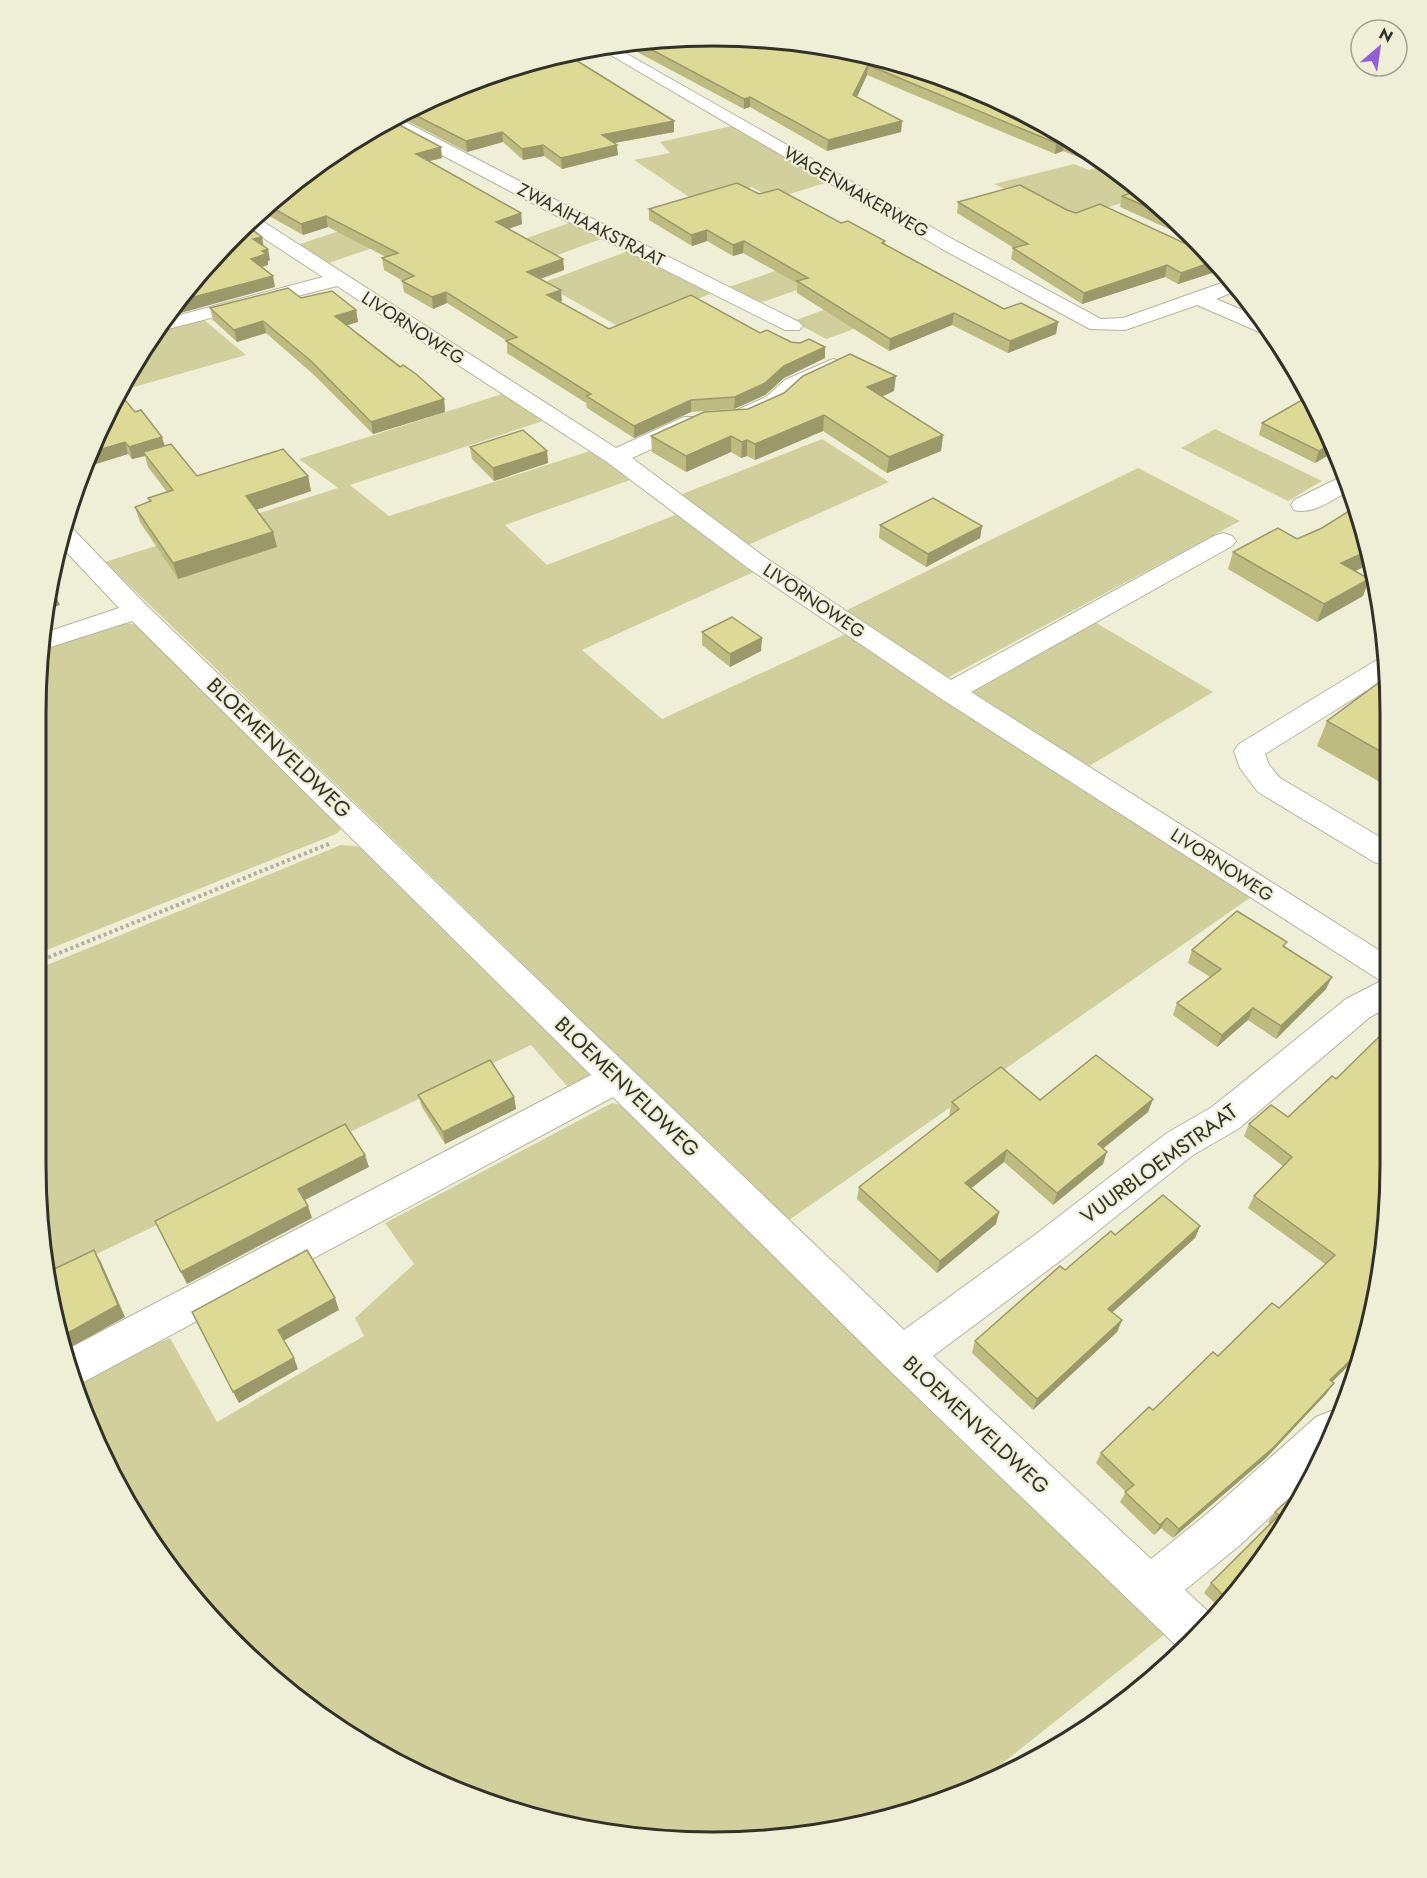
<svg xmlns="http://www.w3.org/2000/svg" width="1427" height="1878" viewBox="0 0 1427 1878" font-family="Jost,sans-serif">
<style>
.green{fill:#d1d09d}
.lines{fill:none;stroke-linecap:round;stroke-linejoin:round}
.minor-casing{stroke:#b5b59e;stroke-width:2}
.path{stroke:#b0b09d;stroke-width:4;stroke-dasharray:3 3;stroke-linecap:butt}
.minor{fill:#fff;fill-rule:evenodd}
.wall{fill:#bebb81}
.shaded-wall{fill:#9b9969}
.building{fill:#ddda96;stroke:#9b9969;stroke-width:1.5}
.labels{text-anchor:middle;stroke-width:4.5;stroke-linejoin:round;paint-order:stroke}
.far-street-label{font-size:18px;fill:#313128;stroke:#efefd7}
.street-label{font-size:21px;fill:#313128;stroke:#efefd7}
.rim{fill:none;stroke:#313128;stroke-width:3}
</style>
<rect width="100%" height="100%" fill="#efefd7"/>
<!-- green -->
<g class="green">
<path d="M736 125 832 181 773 199 752 187 698 203 634 160 670 153 660 142Z"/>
<path d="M1074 164 1089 170 1106 164 1126 180 1122 182 1134 187 1145 196 1069 219 994 184Z"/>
<path d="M406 209 436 226 326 264 297 245Z"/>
<path d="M572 222 604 238 519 269 488 252Z"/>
<path d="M631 250 715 292 623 329 542 283Z"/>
<path d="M816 257 846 273 757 304 726 288Z"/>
<path d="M882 289 915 307 826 339 793 321Z"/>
<path d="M203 319 246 355 120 391 158 330Z"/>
<path d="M505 393 546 420 350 485 389 516 593 450 633 479 505 525 547 565 678 514 756 571 582 650 662 719 848 633 1251 897 789 1220 105 562 338 488 299 459Z"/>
<path d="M1215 429 1322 481 1288 501 1181 448Z"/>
<path d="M822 439 889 482 746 546 677 496Z"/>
<path d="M1138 468 1240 521 949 677 942 676 845 611Z"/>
<path d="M1093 621 1213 692 1086 768 969 692Z"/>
<path d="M126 623 137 625 341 823V829L336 834 37 954V670L41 647Z"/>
<path d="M341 845 364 847 598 1080 574 1094 531 1045 51 1276 36 1164 37 969Z"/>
<path d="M612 1103 622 1105 1169 1631 965 1793 889 1819 714 1842 538 1819 375 1751 235 1644 127 1504 75 1379 170 1338 217 1422 364 1336 355 1318 414 1264 385 1223Z"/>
</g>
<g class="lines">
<defs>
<g id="minor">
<path d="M613 46 956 241 1101 319 1123 318 1230 280 1238 290 1216 299 1261 318 1275 335 1264 334 1197 305 1125 330 1090 329 942 249 597 47Z"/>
<path d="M398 118 573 209 799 322 803 326 799 330H785L559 217 385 125Z"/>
<path d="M256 217 616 448 684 417H700L703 422 700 427 632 458 766 558 951 680 1214 536 1223 533 1232 536 1236 541 1232 546 971 692 1385 954V1009L1370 1017 1238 1129 1193 1155 1064 1258 933 1356 1151 1559 1208 1513 1316 1417 1331 1411 1339 1414 1305 1484 1240 1545 1185 1590 1214 1617 1183 1652 887 1368 613 1097 78 1385 64 1351 591 1075 132 621 41 650 44 633 119 608 58 543 64 525 71 527 146 605 904 1330 1036 1234 1167 1133 1212 1107 1346 999 1381 981 940 698 748 568 607 462 337 286 156 332 165 319 323 277 245 226Z"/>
<path d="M833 359 841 361 844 366 841 371C828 377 814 382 802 389 782 401 763 426 737 420L734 415 737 410 766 397 785 380Z"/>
<path d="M1345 475 1352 489C1335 498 1314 515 1294 510L1291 505 1294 500Z"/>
<path d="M1385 658V679L1265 754 1269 765 1280 778 1385 840V865L1374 862 1258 792 1240 768 1234 751 1239 744 1375 661Z"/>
</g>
</defs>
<!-- minor casing -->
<use href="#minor" class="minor-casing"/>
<!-- path -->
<path class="path" d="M37 962 331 843"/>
<!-- minor -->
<use href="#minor" class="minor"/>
</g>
<!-- wall -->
<g class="wall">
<path d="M714 36 846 49 1090 150 1119 174 1063 151 1055 154 867 75 857 97 902 121 901 132 827 151 750 107 744 109 624 45Z"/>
<path d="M455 87 674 132 615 143 618 155 562 169 544 156 523 160 503 142 467 152 400 117Z"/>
<path d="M337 150 442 158 429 161 521 213 522 224 508 229 563 259 564 270 541 279 562 301 560 302 609 329 760 333 791 342 825 347V358L784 378 765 395 734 409 691 412 634 438 587 408 586 403 507 353V341L447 303 433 309 404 292 402 281H403L384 270 382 258 386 257 328 227 303 235 262 212Z"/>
<path d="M1139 190 1193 235 1200 243 1120 207 1122 196Z"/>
<path d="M759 194 841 223 885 241V244L1004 309 1058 322 1056 334 1008 353 952 325 889 351 797 293V283L743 253 733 256 707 241 692 246 649 220V209Z"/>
<path d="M958 202 1067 210 1208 254 1227 277 1215 272 1178 284 1165 277 1082 304 1011 259 1013 248H1014L957 213Z"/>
<path d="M301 298 356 310 358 322 347 325 444 399 445 412 373 434 313 374 266 333 237 342 213 320 210 308Z"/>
<path d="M894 391 882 397 943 435 941 451 887 473 823 431 755 460 747 456 741 458 731 452 686 472 652 452 651 436 748 409Z"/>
<path d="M1307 397 1334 452 1315 463 1259 435 1262 423Z"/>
<path d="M106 414 165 446 197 476H308L311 491 256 510 273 532 277 547 178 579 140 522 135 507 150 502 148 498 167 492 148 467 145 456 132 459 128 454 86 467Z"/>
<path d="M470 447 547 451 548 463 494 481 472 459Z"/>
<path d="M1357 506 1371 563 1355 571 1369 579 1363 596 1317 622 1228 569 1233 552 1297 539 1322 528Z"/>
<path d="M880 525 982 526 980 538 926 567 879 538Z"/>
<path d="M702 632 761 651 730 667 702 645Z"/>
<path d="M1385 678V785L1317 746 1327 721Z"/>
<path d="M1285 948 1326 989 1276 1039 1248 1020 1217 1047 1173 1015 1177 1003 1210 977 1188 963 1192 950Z"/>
<path d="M418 1095 514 1097 516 1109 445 1144 422 1107Z"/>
<path d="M1153 1099 1148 1112 1103 1148V1164L1053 1205 1004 1162 971 1188 999 1212 996 1224 937 1273 857 1199 859 1187 951 1116 949 1115 952 1102 1040 1100Z"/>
<path d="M1271 1105 1385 1253 1362 1352 1332 1382 1334 1383 1326 1394 1266 1458 1173 1538 1161 1528 1154 1535 1120 1502 1126 1492 1096 1463 1101 1453 1279 1308 1325 1264 1248 1208 1254 1196 1283 1166 1244 1136 1249 1124Z"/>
<path d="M1200 1226 1195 1238 1112 1312 1122 1320 1117 1332 1033 1410 972 1353 975 1341 1065 1270 1115 1235Z"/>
<path d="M1305 1484 1277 1541 1221 1609 1204 1593 1211 1583 1270 1524 1268 1522 1275 1512Z"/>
</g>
<!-- shaded-wall -->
<g class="shaded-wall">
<path d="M868 65 867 75 853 105V95Z"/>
<path d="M750 97V107L744 109V99Z"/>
<path d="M674 121V132L603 145 602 135Z"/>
<path d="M902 121 901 132 827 151 828 140Z"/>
<path d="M502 132 503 142 467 152 466 141Z"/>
<path d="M1065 140 1063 151 1055 154 1056 143Z"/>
<path d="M543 145 544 156 523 160 522 149Z"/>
<path d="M617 145 618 155 562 169 561 158Z"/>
<path d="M441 147 442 158 417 164 416 154Z"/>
<path d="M521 213 522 224 497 233 496 222Z"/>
<path d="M326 216 328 227 303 235 301 224Z"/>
<path d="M707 230V241L692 246 691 235Z"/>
<path d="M262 237 264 248 253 239Z"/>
<path d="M744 241 743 253 733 256V245Z"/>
<path d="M268 249 270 260 268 261V265L254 270 251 259 262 251Z"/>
<path d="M563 259 564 270 528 283 527 272Z"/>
<path d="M1215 261 1217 264 1215 272 1178 284 1181 273Z"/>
<path d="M1167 265 1165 277 1082 304 1084 293Z"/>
<path d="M273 276 275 287 166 317 175 302Z"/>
<path d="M561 290 562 301 548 307 547 295Z"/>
<path d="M446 292 447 303 433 309 432 297Z"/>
<path d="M356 310 358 322 337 328 335 316Z"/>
<path d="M954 313 952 325 889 351 890 339Z"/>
<path d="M263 321 266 333 237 342 234 330Z"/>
<path d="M1058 322 1056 334 1008 353 1010 341Z"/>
<path d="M825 347V358L784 378 765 395 734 409 735 397 784 366Z"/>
<path d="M896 376 894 391 865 403 867 387Z"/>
<path d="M444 399 445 412 373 434 371 422Z"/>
<path d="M691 400V412L634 438V426Z"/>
<path d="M824 415 823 431 755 460V444Z"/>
<path d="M943 435 941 451 887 473 889 457Z"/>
<path d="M731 436V452L686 472V456Z"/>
<path d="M162 437 166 450 143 452 145 456 132 459 129 447Z"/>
<path d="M747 440V456L741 458 742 442Z"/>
<path d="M125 442 128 454 86 467 92 452Z"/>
<path d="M1330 445 1334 452 1315 463 1319 451Z"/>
<path d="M547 451 548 463 494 481 493 468Z"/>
<path d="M308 476 311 491 250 512 246 496Z"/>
<path d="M982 526 980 538 926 567 928 554Z"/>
<path d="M273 532 277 547 178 579 173 563Z"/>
<path d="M1368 551 1371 563 1364 567 1335 580 1341 563Z"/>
<path d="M1369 579 1363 596 1317 622 1324 604Z"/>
<path d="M53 589 60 605 47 610 51 590Z"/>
<path d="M762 638 761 651 730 667V654Z"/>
<path d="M1332 977 1326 989 1276 1039 1281 1026Z"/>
<path d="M1253 1008 1248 1020 1217 1047 1222 1035Z"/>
<path d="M514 1097 516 1109 445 1144 443 1132Z"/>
<path d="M1153 1099 1148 1112 1094 1156 1098 1144Z"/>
<path d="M1007 1150 1004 1162 963 1195 965 1183Z"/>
<path d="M1107 1152 1103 1164 1053 1205 1057 1193Z"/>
<path d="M365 1155 369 1167 303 1201 298 1189Z"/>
<path d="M308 1206 312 1218 187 1284 181 1272Z"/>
<path d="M999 1212 996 1224 937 1273 940 1261Z"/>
<path d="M1200 1226 1195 1238 1104 1320 1108 1309Z"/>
<path d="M94 1250 101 1262 125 1317 64 1351 59 1338Z"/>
<path d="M335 1298 339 1310 283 1341 278 1330Z"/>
<path d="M1122 1320 1117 1332 1033 1410 1037 1399Z"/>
<path d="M1363 1348 1362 1352 1323 1391 1330 1380Z"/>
<path d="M294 1358 298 1369 239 1403 233 1392Z"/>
<path d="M1334 1383 1326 1394 1266 1458 1173 1538 1179 1529Z"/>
<path d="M1167 1518 1161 1528 1154 1535 1160 1525Z"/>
</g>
<!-- building -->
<g class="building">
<path d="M714 36 846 49 973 88 1091 151 1065 140 1056 143 868 65 853 95 902 121 828 140 750 97 744 99 639 43Z"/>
<path d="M566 54 674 121 602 135 617 145 561 158 543 145 522 149 502 132 466 141 409 112 455 87Z"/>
<path d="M392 121 441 147 416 154 521 213 496 222 563 259 527 272 561 290 547 295 609 329 691 295 760 333 767 330 791 342 800 343 809 339 825 347 784 366 765 383 735 397 691 400 634 426 586 396 591 394 506 341 517 337 446 292 432 297 402 281 414 276 382 258 398 253 326 216 301 224 269 206 337 150Z"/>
<path d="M737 183 759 194 778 189 841 223 848 221 885 241 882 243 1004 309 1021 303 1058 322 1010 341 954 313 890 339 797 281 808 278 744 241 733 245 707 230 691 235 649 209Z"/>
<path d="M1020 185 1067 210 1076 213 1100 204 1208 254 1215 261 1181 273 1167 265 1084 293 1013 248 1028 244 958 202Z"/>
<path d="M1139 190 1174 219 1122 196Z"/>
<path d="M246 225 262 237 253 239 268 249 262 251 266 254 251 259 273 276 175 302 235 234Z"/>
<path d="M288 288 301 298 332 291 356 310 335 316 400 367 403 365 416 374 444 399 371 422 311 361 263 321 234 330 210 308Z"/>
<path d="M850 354 896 376 867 387 943 435 889 457 824 415 755 444 747 440 742 442 731 436 686 456 651 436 704 412 748 409 784 393 803 376Z"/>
<path d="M119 393 135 412 141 410 162 437 129 447 125 442 92 452 106 414Z"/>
<path d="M1307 397 1330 445 1319 451 1262 423Z"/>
<path d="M523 430 547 451 493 468 470 447Z"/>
<path d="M171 444 197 476 283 449 308 476 246 496 273 532 173 563 135 507 151 501 148 498 173 490 143 452Z"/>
<path d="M933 498 982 526 928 554 880 525Z"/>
<path d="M1357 506 1368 551 1341 563 1369 579 1324 604 1233 552 1278 528 1297 539 1322 528Z"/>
<path d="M732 617 762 638 730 654 702 632Z"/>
<path d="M1385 678V754L1327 721Z"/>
<path d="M1237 911 1287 942 1283 946 1332 977 1281 1026 1253 1008 1222 1035 1177 1003 1221 969 1192 950Z"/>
<path d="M1385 1031V1253L1363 1348 1330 1380 1334 1383 1273 1448 1179 1529 1167 1518 1160 1525 1125 1492 1134 1485 1101 1453 1149 1407 1153 1410 1213 1352 1218 1356 1272 1303 1279 1308 1335 1255 1254 1196 1292 1157 1249 1124 1271 1105 1288 1117 1332 1076 1336 1079Z"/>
<path d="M1096 1055 1153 1099 1098 1144 1107 1152 1057 1193 1007 1150 965 1183 999 1212 940 1261 859 1187 959 1109 952 1102 1001 1067 1040 1100Z"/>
<path d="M490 1060 514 1097 443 1132 418 1095Z"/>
<path d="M345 1124 365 1155 298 1189 308 1206 181 1272 155 1221Z"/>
<path d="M1163 1195 1200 1226 1108 1309 1122 1320 1037 1399 975 1341 1060 1266 1065 1270 1111 1231 1115 1235Z"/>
<path d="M94 1250 118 1305 59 1338 50 1271Z"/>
<path d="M307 1250 335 1298 278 1330 294 1358 233 1392 192 1312Z"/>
<path d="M1305 1484 1277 1541 1228 1600 1211 1583 1279 1515 1275 1512Z"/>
<path d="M1123 1697 1125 1699 1097 1722Z"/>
</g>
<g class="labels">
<!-- far-street labels -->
<g class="far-street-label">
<text transform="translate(856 192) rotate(30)" y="6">WAGENMAKERWEG</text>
<text transform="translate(591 225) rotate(27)" y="6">ZWAAIHAAKSTRAAT</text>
<text transform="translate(413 328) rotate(33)" y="6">LIVORNOWEG</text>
<text transform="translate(814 601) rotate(34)" y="6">LIVORNOWEG</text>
<text transform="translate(1222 865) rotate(33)" y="6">LIVORNOWEG</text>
</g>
<!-- street labels -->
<g class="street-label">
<text transform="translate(279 748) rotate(44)" y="7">BLOEMENVELDWEG</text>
<text transform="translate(627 1087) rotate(44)" y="7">BLOEMENVELDWEG</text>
<text transform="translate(1159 1164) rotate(-36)" y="7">VUURBLOEMSTRAAT</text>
<text transform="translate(976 1425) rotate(43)" y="7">BLOEMENVELDWEG</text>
</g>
</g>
<!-- crop -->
<path d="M0 0H1427V1878H0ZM713 46H713A667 667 0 0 1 1380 713V1165A667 667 0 0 1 713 1832H713A667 667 0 0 1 46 1165V713A667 667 0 0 1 713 46Z" fill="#efefd7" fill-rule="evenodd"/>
<path class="rim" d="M713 46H713A667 667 0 0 1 1380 713V1165A667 667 0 0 1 713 1832H713A667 667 0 0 1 46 1165V713A667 667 0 0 1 713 46Z"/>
<!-- north arrow -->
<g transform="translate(1379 48) rotate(29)"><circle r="28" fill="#efefd7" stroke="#a3a391" stroke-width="1.5"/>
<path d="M0-4.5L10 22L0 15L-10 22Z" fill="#935fd8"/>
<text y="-9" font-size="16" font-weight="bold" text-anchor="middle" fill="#313128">N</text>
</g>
</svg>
